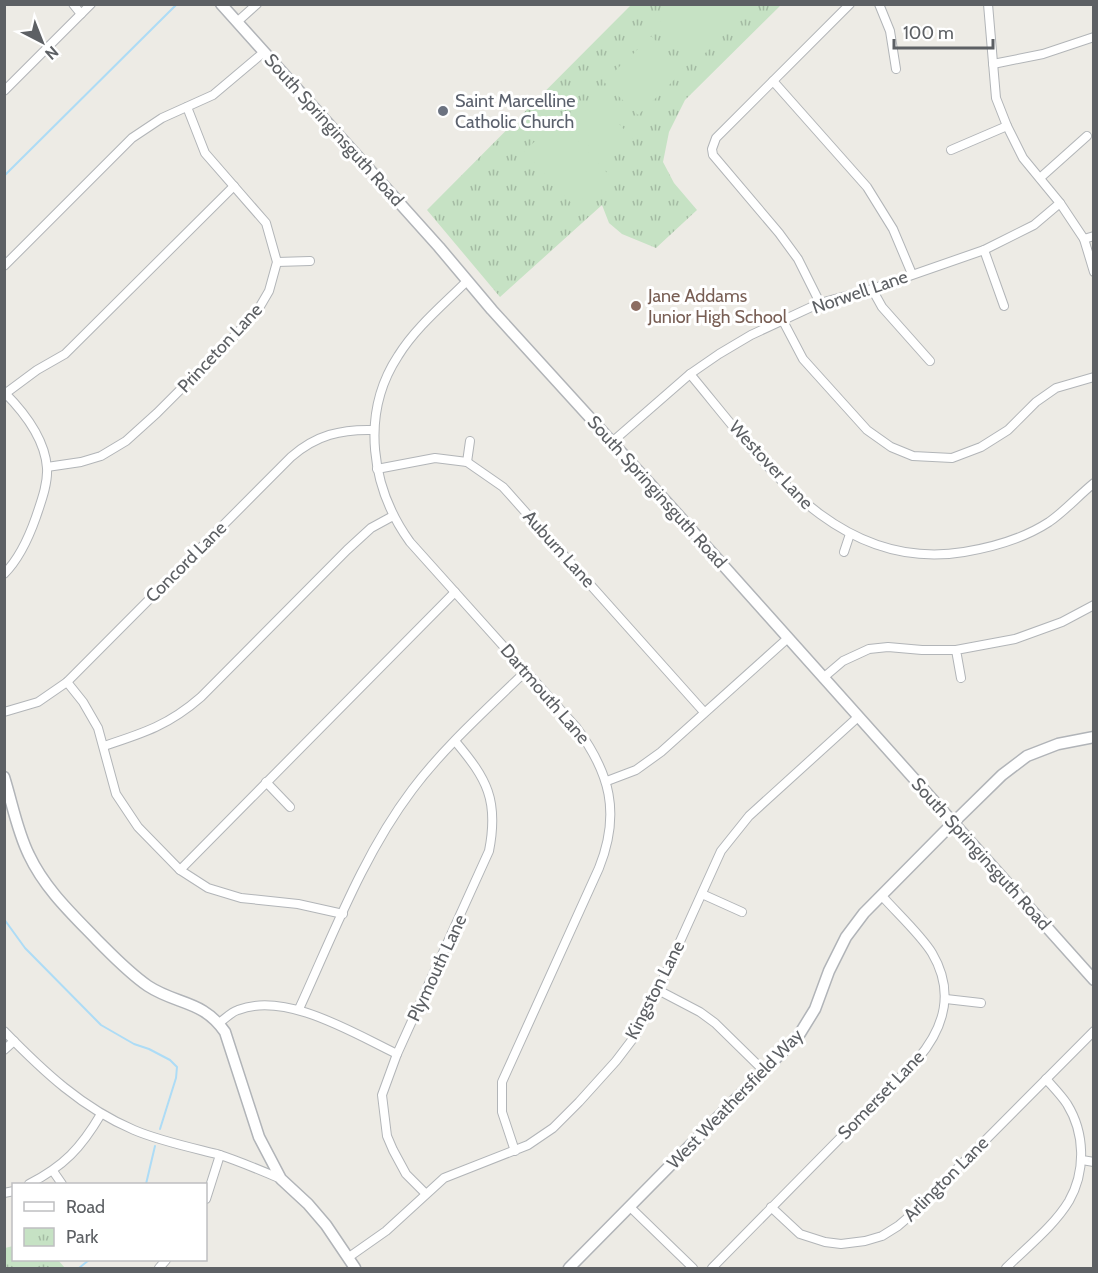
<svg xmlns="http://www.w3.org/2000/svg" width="1098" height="1273" viewBox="0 0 1098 1273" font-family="Cabin,sans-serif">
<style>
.park{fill:url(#park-tufts)}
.garden{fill:#c6e2c4}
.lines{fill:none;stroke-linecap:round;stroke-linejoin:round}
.stream{stroke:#addcf6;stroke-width:2}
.street-casing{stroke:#b2b5b8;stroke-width:10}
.secondary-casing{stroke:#b1b4b8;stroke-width:13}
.street{stroke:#fff;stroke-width:8}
.secondary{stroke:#fff;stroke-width:10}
.worship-dot{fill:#6b7280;stroke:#fff;stroke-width:2}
.education-dot{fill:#8d6e63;stroke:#fff;stroke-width:2}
.labels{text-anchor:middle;stroke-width:6;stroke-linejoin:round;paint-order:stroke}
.worship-label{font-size:18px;fill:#5b616d;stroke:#fff;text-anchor:start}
.street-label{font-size:18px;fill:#5d6064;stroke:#fff}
.education-label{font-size:18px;fill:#785e54;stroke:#fff;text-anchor:start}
</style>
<defs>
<pattern id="park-tufts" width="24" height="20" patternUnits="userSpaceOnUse" patternTransform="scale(1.5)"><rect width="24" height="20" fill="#c6e2c4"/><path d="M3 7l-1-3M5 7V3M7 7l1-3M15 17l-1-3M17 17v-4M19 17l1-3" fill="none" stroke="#a4bba3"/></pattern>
</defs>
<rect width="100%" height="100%" fill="#edebe5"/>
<!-- park -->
<g class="park">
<path d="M631 5H781L685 100 669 132 663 162 674 183 697 210 656 248 622 234 609 223 602 205 500 297 427 210Z"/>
<path d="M13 1246 14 1260H58L65 1268H5V1248Z"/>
</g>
<!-- garden -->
<g class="garden">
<path d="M675 4H755V5L698 60 659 20Z"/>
<path d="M651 36 684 70 663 91 630 57Z"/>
<path d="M625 61 659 95 638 115 604 82Z"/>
<path d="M596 99 633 139 606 164 569 125Z"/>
<path d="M559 120 609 175 574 206 524 151Z"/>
</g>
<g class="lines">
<!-- stream -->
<g class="stream">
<path d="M4 176 177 4"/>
<path d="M4 919 25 948 101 1025 134 1044 149 1049 170 1060 177 1067 176 1078 160 1129"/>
<path d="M146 1184 155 1146"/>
<path d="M79 1268 89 1260"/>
</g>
<defs>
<g id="street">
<path d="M73 4 81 14"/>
<path d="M879 4 890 31 896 69"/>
<path d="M988 4 996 98 1007 126 1023 158 1060 203 1084 239 1094 272"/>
<path d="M237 22 257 4"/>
<path d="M993 64 1043 54 1094 37"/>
<path d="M773 81 867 187 893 229 912 274"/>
<path d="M4 91 91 4"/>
<path d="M951 150 1007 126"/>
<path d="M1040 178 1087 136"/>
<path d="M1084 239 1094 236"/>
<path d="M984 250 1004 306"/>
<path d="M277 262 310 261"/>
<path d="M4 266 132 138 162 118 213 95 264 52"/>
<path d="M467 281C443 305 416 327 398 356 360 414 371 488 410 542L576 727C610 773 621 813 599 868L502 1082V1112L515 1151"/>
<path d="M872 289 882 307 930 361"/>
<path d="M820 303 798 259 779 233 713 155 712 149 716 138 850 4"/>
<path d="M783 321 803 359 867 430 891 447 913 456 952 458 981 447 1008 430 1036 402 1056 388 1094 377"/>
<path d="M690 374C762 460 836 573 964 552 994 547 1023 539 1049 522 1065 511 1078 496 1094 483"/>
<path d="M4 392C24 412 45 439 47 468 48 484 41 502 36 517 29 537 19 559 4 574"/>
<path d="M6 393 37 370 65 354 234 186"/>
<path d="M612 442 690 374 719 354 751 335 820 303 872 289 984 250 1034 225 1060 203"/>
<path d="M467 462 470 441"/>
<path d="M47 467 81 462 101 456 126 441 157 413 255 315 269 291 277 262 266 223 205 153 187 107"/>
<path d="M377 469 435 458 467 462 503 487 704 712"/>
<path d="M844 552 850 534"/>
<path d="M823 678 843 661 869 649 888 647 922 650H956"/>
<path d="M961 678 956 650 1015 639 1062 622 1094 605"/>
<path d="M67 682 83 702 98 728 116 794 138 827 180 870 208 888 241 898 298 904 343 914"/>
<path d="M4 712 38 702 67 682 291 457C316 435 341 429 374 430"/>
<path d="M104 746C144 733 169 725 201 697L347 550 371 528 393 516"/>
<path d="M607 781 636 770 661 752 788 638"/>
<path d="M266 782 290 807"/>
<path d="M180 870 455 592"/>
<path d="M702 894 742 912"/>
<path d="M658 990 700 1012 715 1023 764 1071"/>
<path d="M946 999 981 1003"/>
<path d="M299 1009C333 935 363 855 412 790 445 746 487 709 526 671"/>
<path d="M219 1023C225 1019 231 1012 238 1010 286 991 355 1034 397 1054"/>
<path d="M4 1031C43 1071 82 1108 134 1130 160 1141 189 1147 217 1154 239 1161 260 1170 281 1179"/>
<path d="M4 1050 14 1041"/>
<path d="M1082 1160 1094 1162"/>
<path d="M53 1171 62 1184"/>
<path d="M29 1184C64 1166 81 1148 101 1114"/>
<path d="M4 1193 14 1191"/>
<path d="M425 1193 406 1174 393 1150 387 1136 382 1095 397 1054 489 851C499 800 487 779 455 741"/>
<path d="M206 1199 220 1155"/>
<path d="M630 1207 693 1268"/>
<path d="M771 1207 800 1234 825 1242 841 1244 865 1241 882 1236 898 1226 912 1214 1094 1031"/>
<path d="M349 1257 386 1231 444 1178 528 1145 553 1128 579 1102 616 1061 635 1036 658 990 721 851 749 816 858 717"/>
<path d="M159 1268 166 1260"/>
<path d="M712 1268 917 1060C945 1027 955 992 932 953 921 935 897 913 882 896"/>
<path d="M1006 1268C1027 1247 1054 1226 1069 1201 1086 1171 1085 1133 1067 1104 1061 1095 1053 1087 1046 1079"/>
</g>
<g id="secondary">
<path d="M221 4 439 247 492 310 663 498 1094 980"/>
<path d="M4 777C12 802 17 831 29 855 45 889 72 914 97 940 114 957 129 973 148 986 177 1005 203 1000 225 1032L259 1137 281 1179 308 1204 326 1225 355 1268"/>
<path d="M569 1268 799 1035 815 1009 829 971 846 937 864 913 953 823 1002 775 1027 756 1058 744 1094 737"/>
</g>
</defs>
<!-- street casing -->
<use href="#street" class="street-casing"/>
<!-- secondary casing -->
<use href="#secondary" class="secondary-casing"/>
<!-- street -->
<use href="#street" class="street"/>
<!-- secondary -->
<use href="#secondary" class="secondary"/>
</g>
<!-- markers -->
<circle class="worship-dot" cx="443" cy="111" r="6"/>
<circle class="education-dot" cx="636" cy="306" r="6"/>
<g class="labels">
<!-- worship labels -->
<g class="worship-label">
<text x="455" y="107">Saint Marcelline<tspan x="455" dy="21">Catholic Church</tspan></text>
</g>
<!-- street labels -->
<g class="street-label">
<text transform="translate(334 130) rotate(48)" y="6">South Springinsguth Road</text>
<text transform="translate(860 292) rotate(-19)" y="6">Norwell Lane</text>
<text transform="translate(220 348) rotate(-47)" y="6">Princeton Lane</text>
<text transform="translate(771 465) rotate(47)" y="6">Westover Lane</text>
<text transform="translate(657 492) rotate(48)" y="6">South Springinsguth Road</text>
<text transform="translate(559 549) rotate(48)" y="6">Auburn Lane</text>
<text transform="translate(186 562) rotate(-45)" y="6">Concord Lane</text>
<text transform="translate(545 694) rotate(49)" y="6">Dartmouth Lane</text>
<text transform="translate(981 854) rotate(48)" y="6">South Springinsguth Road</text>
<text transform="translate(437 968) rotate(-65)" y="6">Plymouth Lane</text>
<text transform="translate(655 990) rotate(-63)" y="6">Kingston Lane</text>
<text transform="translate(881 1095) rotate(-46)" y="6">Somerset Lane</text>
<text transform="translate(735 1099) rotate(-46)" y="6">West Weathersfield Way</text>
<text transform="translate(946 1179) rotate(-45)" y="6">Arlington Lane</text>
</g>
<!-- education labels -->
<g class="education-label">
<text x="648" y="302">Jane Addams<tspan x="648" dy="21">Junior High School</tspan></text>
</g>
</g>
<!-- border -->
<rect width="1098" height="1273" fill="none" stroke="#5d6064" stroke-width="12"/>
<!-- legend -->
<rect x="12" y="1183" width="195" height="78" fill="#ffffff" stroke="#bebfc1" stroke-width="1.5"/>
<rect x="24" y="1202" width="30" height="9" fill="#ffffff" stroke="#bebfc1" stroke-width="1.5"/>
<text x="66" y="1213" font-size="18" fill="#5d6064">Road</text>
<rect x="24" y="1228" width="30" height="18" fill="url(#park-tufts)" stroke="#bebfc1" stroke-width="1.5"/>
<text x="66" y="1243" font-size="18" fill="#5d6064">Park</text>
<!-- north arrow -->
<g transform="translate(42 42) rotate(138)" stroke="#ffffff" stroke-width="4.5" paint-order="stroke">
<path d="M0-4.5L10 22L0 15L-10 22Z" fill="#5d6064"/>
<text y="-9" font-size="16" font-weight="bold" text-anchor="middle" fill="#5d6064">N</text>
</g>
<!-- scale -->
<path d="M894 39v9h99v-9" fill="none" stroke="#5d6064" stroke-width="3"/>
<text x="903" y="39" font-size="18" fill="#5d6064" stroke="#ffffff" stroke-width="4.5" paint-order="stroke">100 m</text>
</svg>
